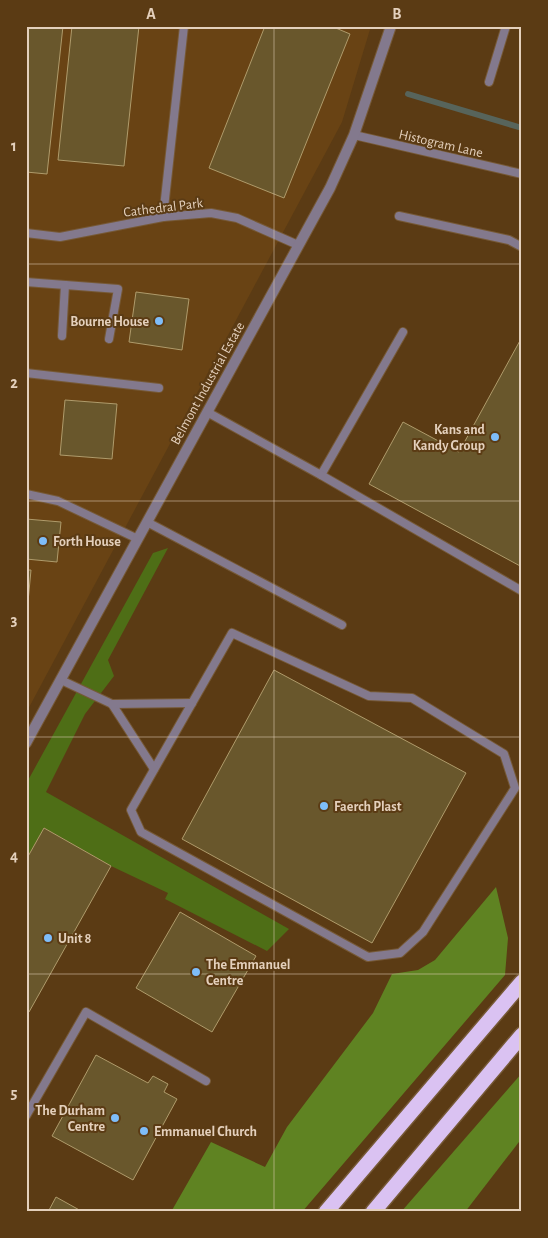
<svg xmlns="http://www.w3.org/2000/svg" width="548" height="1238" viewBox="0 0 548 1238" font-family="'Alegreya Sans',sans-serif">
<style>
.built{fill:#694314}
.green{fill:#4e6e16}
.forest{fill:#5f8322}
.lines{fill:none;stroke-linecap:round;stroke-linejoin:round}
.stream{stroke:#57645b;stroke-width:6}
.building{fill:#69572c;stroke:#af9b6b}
.lane-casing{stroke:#765936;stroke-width:10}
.street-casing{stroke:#765936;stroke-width:12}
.highway-casing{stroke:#765936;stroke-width:18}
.lane{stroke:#83798d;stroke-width:8}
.street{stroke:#83798d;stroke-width:10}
.highway{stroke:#dac2f2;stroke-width:15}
.grid{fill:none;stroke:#e4d0bc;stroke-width:1;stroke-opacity:0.55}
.poi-dot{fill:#7ebdf9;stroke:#5b3b14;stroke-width:2}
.labels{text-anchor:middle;stroke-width:4;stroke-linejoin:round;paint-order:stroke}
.street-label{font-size:14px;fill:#e4d0bc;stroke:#5b3b14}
.poi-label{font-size:14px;font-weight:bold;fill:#e4d0bc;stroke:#5b3b14;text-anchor:start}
.neatline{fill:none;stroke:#e4d0bc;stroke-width:2}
.grid-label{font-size:16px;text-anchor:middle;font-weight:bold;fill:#e4d0bc}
</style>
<rect width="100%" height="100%" fill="#5b3b14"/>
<!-- built -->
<path class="built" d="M26 26H371L342 122 26 713Z"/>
<!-- green -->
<path class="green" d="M168 548 108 660 114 676 85 714 46 792 289 929 267 951 165 899 168 893 111 866 44 828 26 860V784L153 553Z"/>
<!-- forest -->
<g class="forest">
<path d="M496 887 508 938 505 975 302 1212H171L211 1142 265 1167 287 1127 373 1013 392 974 418 970 435 960Z"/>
<path d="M522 1073V1138L465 1212H401Z"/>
</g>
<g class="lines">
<!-- stream -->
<path class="stream" d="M408 94 522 128"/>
</g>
<!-- building -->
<g class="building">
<path d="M26 26H63L47 174 26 172Z"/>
<path d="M72 26H139L124 166 58 160Z"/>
<path d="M265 26H331L350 34 284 198 209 168Z"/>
<path d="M136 292 189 299 182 350 129 342Z"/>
<path d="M522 337V567L369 484 403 422 459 452Z"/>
<path d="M65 400 117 404 112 459 60 455Z"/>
<path d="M26 519 61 522 57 562 26 559Z"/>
<path d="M26 570H31L26 623Z"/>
<path d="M274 670 466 773 372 943 182 839Z"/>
<path d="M44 828 111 866 29 1012 26 1010V860Z"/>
<path d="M180 912 256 956 212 1032 136 988Z"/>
<path d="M96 1055 148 1083 153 1076 168 1084 164 1092 177 1099 133 1180 52 1136Z"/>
<path d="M56 1197 83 1212H48Z"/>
</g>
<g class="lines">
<defs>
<g id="lane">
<path d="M489 82 506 26"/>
<path d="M354 135 522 174"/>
<path d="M399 216 509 240 522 247"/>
<path d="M163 217 184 26"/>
<path d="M26 233 60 237 163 217 211 213 237 218 298 245"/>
<path d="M26 282 118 289 109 339"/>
<path d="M62 336 65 285"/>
<path d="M26 373 159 388"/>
<path d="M207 412 321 475 403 332"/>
<path d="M321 475 522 591"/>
<path d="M26 494 58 501 138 539"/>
<path d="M147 522 342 625"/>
<path d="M232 633 369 696 412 698 504 754 515 788 423 932 400 953 368 957 141 832 131 810Z"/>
<path d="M61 680 112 704 154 769"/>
<path d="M112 704 192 703"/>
<path d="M26 1116 86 1012 206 1081"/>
</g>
<path id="street" d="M26 743 330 188 354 135 391 26"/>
<g id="highway">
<path d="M326 1212 522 982"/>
<path d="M373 1212 522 1035"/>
</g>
</defs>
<!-- lane casing -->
<use href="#lane" class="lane-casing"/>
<!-- street casing -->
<use href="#street" class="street-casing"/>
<!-- highway casing -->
<use href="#highway" class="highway-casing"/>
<!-- lane -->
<use href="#lane" class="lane"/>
<!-- street -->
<use href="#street" class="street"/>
<!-- highway -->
<use href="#highway" class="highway"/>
</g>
<!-- grid -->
<path class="grid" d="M274 26V1212M26 264H522M26 501H522M26 737H522M26 974H522"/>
<!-- markers -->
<g class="poi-dot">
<circle cx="159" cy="321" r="5"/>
<circle cx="495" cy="437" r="5"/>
<circle cx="43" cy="541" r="5"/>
<circle cx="324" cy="806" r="5"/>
<circle cx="48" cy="938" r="5"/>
<circle cx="196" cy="972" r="5"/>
<circle cx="115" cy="1118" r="5"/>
<circle cx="144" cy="1131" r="5"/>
</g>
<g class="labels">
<!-- street labels -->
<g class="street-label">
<text transform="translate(441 143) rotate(13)" y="5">Histogram Lane</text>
<text transform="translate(163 207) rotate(-7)" y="5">Cathedral Park</text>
<text transform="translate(207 383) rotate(-61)" y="5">Belmont Industrial Estate</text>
</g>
<!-- poi labels -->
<g class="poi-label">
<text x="149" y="326" text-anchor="end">Bourne House</text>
<text x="485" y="434" text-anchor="end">Kans and<tspan x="485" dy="16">Kandy Group</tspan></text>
<text x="53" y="546">Forth House</text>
<text x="334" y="811">Faerch Plast</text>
<text x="58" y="943">Unit 8</text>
<text x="206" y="969">The Emmanuel<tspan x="206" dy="16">Centre</tspan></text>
<text x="105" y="1115" text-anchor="end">The Durham<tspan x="105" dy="16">Centre</tspan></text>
<text x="154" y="1136">Emmanuel Church</text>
</g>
</g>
<!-- border -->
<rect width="548" height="1238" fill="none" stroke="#5b3b14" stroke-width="55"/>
<rect x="28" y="28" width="492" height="1182" class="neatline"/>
<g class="grid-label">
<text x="151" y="19">A</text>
<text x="397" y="19">B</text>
<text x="14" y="151">1</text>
<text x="14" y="388">2</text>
<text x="14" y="625">3</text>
<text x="14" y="861">4</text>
<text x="14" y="1098">5</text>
</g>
</svg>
